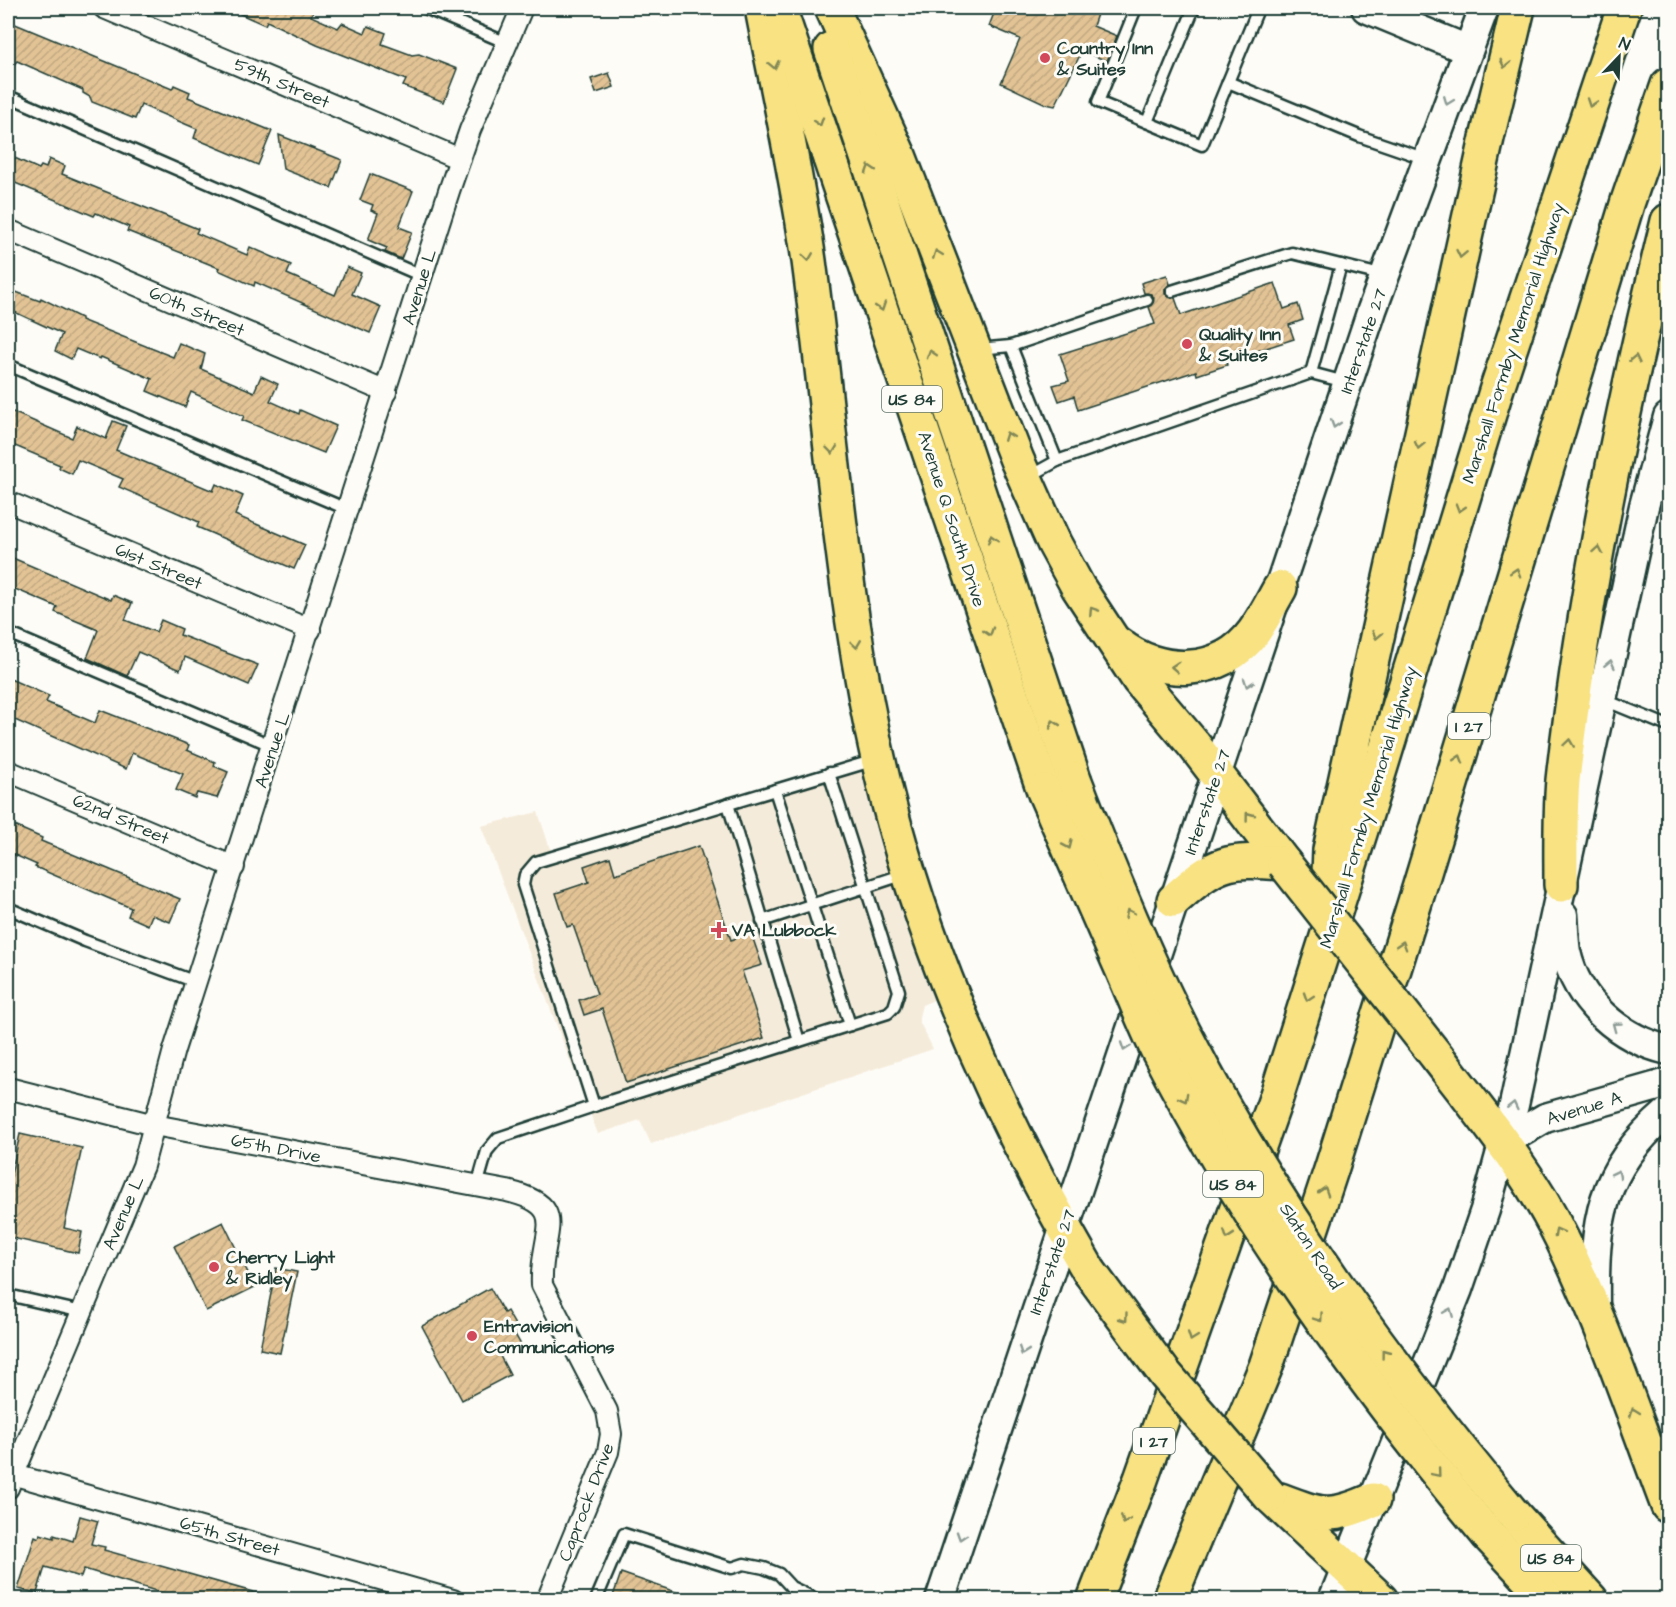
<svg xmlns="http://www.w3.org/2000/svg" width="1676" height="1607" viewBox="0 0 1676 1607" font-family="'Architects Daughter',sans-serif">
<style>
.built{fill:#f5ebda}
.building{fill:url(#building-hatch);stroke:#1f3d34;stroke-width:1.5}
.lines{fill:none;stroke-linecap:round;stroke-linejoin:round}
.lane-casing{stroke:#1f3d34;stroke-width:15}
.street-casing{stroke:#1f3d34;stroke-width:24}
.secondary-casing{stroke:#1f3d34;stroke-width:33}
.highway-casing{stroke:#1f3d34;stroke-width:38}
.lane{stroke:#fdfcf7;stroke-width:10}
.street{stroke:#fdfcf7;stroke-width:20}
.secondary{stroke:#fdfcf7;stroke-width:28}
.highway{stroke:#f8e281;stroke-width:33}
.highway-bridge-casing{stroke:#1f3d34;stroke-width:38;stroke-linecap:butt}
.highway-bridge{stroke:#f8e281;stroke-width:33}
.oneway{stroke:#818757}
.oneway2{stroke:#8e9c96}
.poi-dot{fill:#d1495b;stroke:#fdfcf7;stroke-width:2}
.labels{text-anchor:middle;stroke-width:6;stroke-linejoin:round;paint-order:stroke}
.shield{fill:#fdfcf7;stroke:#62766e;stroke-width:1.5}
.shield-label{font-size:16px;font-weight:bold;fill:#1f3d34}
.poi-label{font-size:18px;font-weight:bold;fill:#1f3d34;stroke:#fdfcf7;text-anchor:start}
.street-label{font-size:18px;fill:#1f3d34;stroke:#fdfcf7}
</style>
<defs>
<pattern id="building-hatch" width="6" height="6" patternUnits="userSpaceOnUse" patternTransform="scale(1.5)"><rect width="6" height="6" fill="#e2c395"/><path d="M-1 1l2-2M0 6l6-6M5 7l2-2" fill="none" stroke="#c1a881"/></pattern>
</defs>
<rect width="100%" height="100%" fill="#fdfcf7"/>
<filter id="ink" filterUnits="userSpaceOnUse"><feTurbulence type="fractalNoise" baseFrequency=".0167" numOctaves="2"/><feDisplacementMap in="SourceGraphic" scale="12" xChannelSelector="R" yChannelSelector="G"/><feConvolveMatrix kernelMatrix="1 2 1 2 8 2 1 2 1" color-interpolation-filters="sRGB"/></filter>
<g filter="url(#ink)">
<!-- built -->
<path class="built" d="M857 761 941 997 922 1005 919 1017V1021L933 1049 651 1144 640 1120 598 1134 481 826 538 812 554 861Z"/>
<!-- building -->
<g class="building">
<path d="M227 8H315L311 16 338 28 342 23 365 33 368 26 386 33 382 44 412 55 419 54 457 69 444 102 403 86 406 80 317 45 267 21 265 25Z"/>
<path d="M996 8H1099L1093 26 1117 36 1107 61 1082 51 1055 106 1046 104 1001 83 1020 39 989 26Z"/>
<path d="M8 21 172 89 174 85 190 92 188 97 272 131 258 165 194 138 197 129 141 105 135 119 92 102 90 97 83 93V90L17 61 8 71Z"/>
<path d="M609 73 614 87 596 93 591 79Z"/>
<path d="M279 135 342 160 331 188 283 169Z"/>
<path d="M8 155 39 169 41 166 46 168 49 159 65 166 62 174 198 229 196 233 247 255 250 247 291 265 287 274 335 295 347 267 361 273 352 294 381 307 370 333 255 282 254 286 218 270 219 268 127 231 129 227 96 213 94 216 8 180Z"/>
<path d="M370 174 413 191 399 227 412 232 401 259 385 252 387 248 368 240 378 213 371 210 373 205 360 200Z"/>
<path d="M1167 275 1170 284 1165 289V294L1175 298 1181 315 1275 283 1284 309 1298 304 1303 320 1289 325 1294 339 1226 361 1227 365 1197 375 1196 371 1078 410 1074 396 1059 401 1053 385 1069 381 1060 354 1155 324 1149 307 1154 298 1151 294 1144 293 1141 283Z"/>
<path d="M8 289 40 301 41 298 81 318V320L173 357 179 343 205 354 201 369 254 392 261 376 278 384 270 401 299 414 300 410 336 426 324 453 242 420 244 416 191 392 185 407 147 391 152 379 101 357 100 359 76 349 71 359 55 351 62 334 8 309Z"/>
<path d="M8 410 72 438 77 426 106 439 113 421 126 426 116 450 213 491 216 484 243 496 235 515 305 545 294 569 197 527 199 522 119 487 123 479 78 460 72 474 59 468 60 465 8 443Z"/>
<path d="M8 556 111 600 113 595 132 603 125 620 156 632 161 620 182 629 180 635 258 665 249 685 185 657 180 670 138 652 127 676 87 658 98 630 55 612 57 607 8 586Z"/>
<path d="M8 678 49 696 46 702 95 723 100 710 189 745 187 750 215 762 214 766 228 772 217 798 197 793 195 798 176 790 183 774 132 753 126 769 8 717Z"/>
<path d="M8 823 42 838 41 841 180 899 170 922 152 915 148 925 128 916 131 908 35 867 37 865 8 852Z"/>
<path d="M699 846 731 940 751 933 762 965 742 971 764 1038 626 1083 602 1009 584 1015 579 1000 597 994 573 925 567 927 556 893 589 882 584 866 610 857 615 874Z"/>
<path d="M20 1134 82 1148 64 1228 82 1232 78 1253 8 1237V1188Z"/>
<path d="M223 1222 255 1287 206 1311 174 1246Z"/>
<path d="M276 1268 297 1272 280 1353 260 1349Z"/>
<path d="M490 1288 504 1313 507 1311 515 1325 511 1327 521 1345 500 1356 510 1375 462 1400 422 1326Z"/>
<path d="M80 1516 98 1521 91 1544 105 1547 104 1550 267 1596 266 1599H182L84 1569 81 1577 45 1567 37 1593 18 1589 35 1536 39 1538 40 1534 54 1538V1535L73 1541Z"/>
<path d="M621 1573 690 1597 689 1599H612Z"/>
</g>
<g class="lines">
<defs>
<g id="lane">
<path d="M425 8 507 43"/>
<path d="M1136 8 1098 102 1202 145 1256 14 1255 8"/>
<path d="M1228 82 1359 136 1426 159"/>
<path d="M8 96 422 276"/>
<path d="M1147 122 1194 8"/>
<path d="M1172 291 1292 253 1385 276"/>
<path d="M1147 300 1011 346 1057 461 1311 373 1341 265"/>
<path d="M978 349 1011 346"/>
<path d="M8 365 349 510"/>
<path d="M1311 373 1345 382"/>
<path d="M1028 477 1057 461"/>
<path d="M8 633 273 746"/>
<path d="M1602 699 1668 726"/>
<path d="M829 773 899 991 894 1007 888 1013 594 1106 523 885 525 875 536 862C649 828 762 794 875 760"/>
<path d="M775 790 850 1025"/>
<path d="M728 804 799 1041"/>
<path d="M8 908 85 941 196 982"/>
<path d="M762 921 905 874"/>
<path d="M477 1186 487 1151 498 1138 594 1106"/>
<path d="M8 1295 82 1312"/>
<path d="M1649 1447 1668 1440"/>
<path d="M596 1600 624 1534 732 1568 744 1564 764 1568 779 1574 791 1587 818 1600"/>
</g>
<g id="street">
<path d="M104 8 460 159"/>
<path d="M8 230 386 392"/>
<path d="M8 502 310 630"/>
<path d="M8 771 234 867"/>
<path d="M8 1088 154 1125 507 1191C574 1207 539 1232 542 1285L607 1411 611 1434 608 1452 547 1600"/>
<path d="M8 1473 453 1600"/>
<path d="M8 1488 143 1166 174 1050 449 191 470 130 522 8"/>
</g>
<g id="secondary">
<path d="M1366 8 1468 50"/>
<path d="M1563 915C1564 927 1564 940 1566 952 1577 1002 1620 1039 1668 1050"/>
<path d="M1504 1142 1545 1118 1668 1083"/>
<path d="M1595 1307C1594 1221 1599 1171 1668 1112"/>
<path d="M940 1600 1372 310 1484 8"/>
<path d="M1333 1600 1458 1289 1485 1210 1514 1105 1644 506 1668 417"/>
</g>
<g id="highway">
<path d="M762 8C778 92 797 176 809 261 834 449 844 640 894 823 937 981 1007 1131 1089 1271"/>
<path d="M779 8 1044 791"/>
<path d="M832 8 898 153 1017 460 1054 543 1078 587 1139 680 1194 745 1284 863"/>
<path d="M831 49 1074 779"/>
<path d="M1118 644C1159 677 1221 677 1254 632 1264 618 1272 602 1280 588"/>
<path d="M1561 885C1561 851 1560 815 1563 780 1584 592 1623 405 1668 221"/>
<path d="M1328 897 1330 850 1487 138 1518 8"/>
<path d="M1174 900C1218 861 1225 859 1284 863"/>
<path d="M1438 1058C1483 1116 1530 1173 1562 1239 1604 1325 1634 1416 1668 1506"/>
<path d="M1270 1496 1381 1600"/>
<path d="M1280 1500C1322 1516 1331 1519 1373 1500"/>
<path d="M1513 1514 1591 1600"/>
<path d="M1489 1536 1549 1600"/>
<path d="M1094 1600 1141 1479 1275 1101 1373 792 1497 388 1624 8"/>
<path d="M1169 1600 1266 1366 1332 1167 1415 902 1628 201 1668 85"/>
</g>
</defs>
<!-- lane casing -->
<use href="#lane" class="lane-casing"/>
<!-- street casing -->
<use href="#street" class="street-casing"/>
<!-- secondary casing -->
<use href="#secondary" class="secondary-casing"/>
<!-- highway casing -->
<use href="#highway" class="highway-casing"/>
<!-- lane -->
<use href="#lane" class="lane"/>
<!-- street -->
<use href="#street" class="street"/>
<!-- secondary -->
<use href="#secondary" class="secondary"/>
<!-- highway -->
<use href="#highway" class="highway"/>
<defs>
<g id="highway-bridge">
<path d="M1074 779C1107 865 1142 951 1184 1033 1273 1207 1388 1364 1513 1514"/>
<path d="M1044 791C1069 848 1094 905 1119 962 1132 991 1143 1021 1157 1049 1248 1226 1362 1384 1489 1536"/>
<path d="M1284 863 1438 1058"/>
<path d="M1089 1271 1165 1374 1270 1496"/>
</g>
</defs>
<!-- highway-bridge casing -->
<use href="#highway-bridge" class="highway-bridge-casing"/>
<!-- highway-bridge -->
<use href="#highway-bridge" class="highway-bridge"/>
</g>
<!-- one-way arrows -->
<defs><path id="oneway-chevron" d="M-2-3.5L2.5 0L-2 3.5" fill="none" stroke-width="1.6" stroke-linecap="round" stroke-linejoin="round" transform="scale(1.5)"/></defs>
<g class="oneway">
<use href="#oneway-chevron" transform="translate(1505 64) rotate(104)"/>
<use href="#oneway-chevron" transform="translate(774 65) rotate(78)"/>
<use href="#oneway-chevron" transform="translate(1591 103) rotate(109)"/>
<use href="#oneway-chevron" transform="translate(819 122) rotate(72)"/>
<use href="#oneway-chevron" transform="translate(870 169) rotate(-108)"/>
<use href="#oneway-chevron" transform="translate(937 254) rotate(-111)"/>
<use href="#oneway-chevron" transform="translate(1461 254) rotate(102)"/>
<use href="#oneway-chevron" transform="translate(808 257) rotate(82)"/>
<use href="#oneway-chevron" transform="translate(881 307) rotate(71)"/>
<use href="#oneway-chevron" transform="translate(931 354) rotate(-108)"/>
<use href="#oneway-chevron" transform="translate(1635 359) rotate(-78)"/>
<use href="#oneway-chevron" transform="translate(1008 436) rotate(-111)"/>
<use href="#oneway-chevron" transform="translate(1419 445) rotate(102)"/>
<use href="#oneway-chevron" transform="translate(832 450) rotate(83)"/>
<use href="#oneway-chevron" transform="translate(1460 508) rotate(107)"/>
<use href="#oneway-chevron" transform="translate(992 539) rotate(-108)"/>
<use href="#oneway-chevron" transform="translate(1598 550) rotate(-80)"/>
<use href="#oneway-chevron" transform="translate(1516 572) rotate(-73)"/>
<use href="#oneway-chevron" transform="translate(1093 611) rotate(-123)"/>
<use href="#oneway-chevron" transform="translate(989 632) rotate(72)"/>
<use href="#oneway-chevron" transform="translate(1377 635) rotate(102)"/>
<use href="#oneway-chevron" transform="translate(856 644) rotate(82)"/>
<use href="#oneway-chevron" transform="translate(1175 667) rotate(-176)"/>
<use href="#oneway-chevron" transform="translate(1054 724) rotate(-109)"/>
<use href="#oneway-chevron" transform="translate(1569 743) rotate(-82)"/>
<use href="#oneway-chevron" transform="translate(1459 759) rotate(-73)"/>
<use href="#oneway-chevron" transform="translate(1249 816) rotate(-127)"/>
<use href="#oneway-chevron" transform="translate(1068 845) rotate(66)"/>
<use href="#oneway-chevron" transform="translate(1129 913) rotate(-115)"/>
<use href="#oneway-chevron" transform="translate(1402 945) rotate(-73)"/>
<use href="#oneway-chevron" transform="translate(1308 997) rotate(108)"/>
<use href="#oneway-chevron" transform="translate(1184 1098) rotate(62)"/>
<use href="#oneway-chevron" transform="translate(1324 1191) rotate(-72)"/>
<use href="#oneway-chevron" transform="translate(1558 1232) rotate(-119)"/>
<use href="#oneway-chevron" transform="translate(1228 1235) rotate(109)"/>
<use href="#oneway-chevron" transform="translate(1124 1318) rotate(54)"/>
<use href="#oneway-chevron" transform="translate(1319 1318) rotate(55)"/>
<use href="#oneway-chevron" transform="translate(1192 1337) rotate(110)"/>
<use href="#oneway-chevron" transform="translate(1385 1353) rotate(-127)"/>
<use href="#oneway-chevron" transform="translate(1634 1412) rotate(-110)"/>
<use href="#oneway-chevron" transform="translate(1437 1473) rotate(50)"/>
<use href="#oneway-chevron" transform="translate(1125 1520) rotate(111)"/>
</g>
<g class="oneway2">
<use href="#oneway-chevron" transform="translate(1448 101) rotate(111)"/>
<use href="#oneway-chevron" transform="translate(1335 424) rotate(108)"/>
<use href="#oneway-chevron" transform="translate(1610 664) rotate(-78)"/>
<use href="#oneway-chevron" transform="translate(1248 683) rotate(109)"/>
<use href="#oneway-chevron" transform="translate(1616 1026) rotate(-143)"/>
<use href="#oneway-chevron" transform="translate(1125 1047) rotate(109)"/>
<use href="#oneway-chevron" transform="translate(1513 1106) rotate(-77)"/>
<use href="#oneway-chevron" transform="translate(1617 1174) rotate(-63)"/>
<use href="#oneway-chevron" transform="translate(1449 1312) rotate(-68)"/>
<use href="#oneway-chevron" transform="translate(1023 1351) rotate(109)"/>
<use href="#oneway-chevron" transform="translate(961 1536) rotate(108)"/>
</g>
</g>
<!-- markers -->
<g class="poi-dot">
<circle cx="1045" cy="58" r="6"/>
<circle cx="1187" cy="344" r="6"/>
<path d="M716 921h6v6h6v6h-6v6h-6v-6h-6v-6h6z"/>
<circle cx="214" cy="1267" r="6"/>
<circle cx="472" cy="1336" r="6"/>
</g>
<g class="labels">
<!-- shield labels -->
<g class="shield">
<rect x="882" y="386" width="60" height="26" rx="4.5"/>
<rect x="1448" y="713" width="42" height="26" rx="4.5"/>
<rect x="1203" y="1171" width="60" height="26" rx="4.5"/>
<rect x="1133" y="1428" width="42" height="26" rx="4.5"/>
<rect x="1521" y="1545" width="60" height="26" rx="4.5"/>
</g>
<g class="shield-label">
<text x="912" y="405">US 84</text>
<text x="1469" y="732">I 27</text>
<text x="1233" y="1190">US 84</text>
<text x="1154" y="1447">I 27</text>
<text x="1551" y="1564">US 84</text>
</g>
<!-- poi labels -->
<g class="poi-label">
<text x="1057" y="54">Country Inn<tspan x="1057" dy="21">&amp; Suites</tspan></text>
<text x="1199" y="340">Quality Inn<tspan x="1199" dy="21">&amp; Suites</tspan></text>
<text x="732" y="936">VA Lubbock</text>
<text x="226" y="1263">Cherry Light<tspan x="226" dy="21">&amp; Ridley</tspan></text>
<text x="484" y="1332">Entravision<tspan x="484" dy="21">Communications</tspan></text>
</g>
<!-- street labels -->
<g class="street-label">
<text transform="translate(282 83) rotate(23)" y="6">59th Street</text>
<text transform="translate(419 287) rotate(-73)" y="6">Avenue L</text>
<text transform="translate(197 311) rotate(23)" y="6">60th Street</text>
<text transform="translate(1363 341) rotate(-71)" y="6">Interstate 27</text>
<text transform="translate(1513 343) rotate(-72)" y="6">Marshall Formby Memorial Highway</text>
<text transform="translate(952 519) rotate(72)" y="6">Avenue Q South Drive</text>
<text transform="translate(159 566) rotate(23)" y="6">61st Street</text>
<text transform="translate(272 750) rotate(-72)" y="6">Avenue L</text>
<text transform="translate(1207 802) rotate(-71)" y="6">Interstate 27</text>
<text transform="translate(1368 807) rotate(-73)" y="6">Marshall Formby Memorial Highway</text>
<text transform="translate(121 819) rotate(23)" y="6">62nd Street</text>
<text transform="translate(1584 1108) rotate(-17)" y="6">Avenue A</text>
<text transform="translate(276 1148) rotate(11)" y="6">65th Drive</text>
<text transform="translate(123 1213) rotate(-67)" y="6">Avenue L</text>
<text transform="translate(1311 1246) rotate(57)" y="6">Slaton Road</text>
<text transform="translate(1052 1262) rotate(-71)" y="6">Interstate 27</text>
<text transform="translate(586 1502) rotate(-69)" y="6">Caprock Drive</text>
<text transform="translate(230 1536) rotate(16)" y="6">65th Street</text>
</g>
</g>
<!-- margin -->
<rect width="1676" height="1607" fill="none" stroke="#fdfcf7" stroke-width="30"/>
<rect x="15" y="15" width="1646" height="1577" fill="none" stroke="#1f3d34" stroke-width="2" filter="url(#ink)"/>
<!-- north arrow -->
<g transform="translate(1619 57) rotate(23)" stroke="#fdfcf7" stroke-width="4.5" paint-order="stroke">
<path d="M0-4.5L10 22L0 15L-10 22Z" fill="#1f3d34"/>
<text y="-9" font-size="16" font-weight="bold" text-anchor="middle" fill="#1f3d34">N</text>
</g>
</svg>
